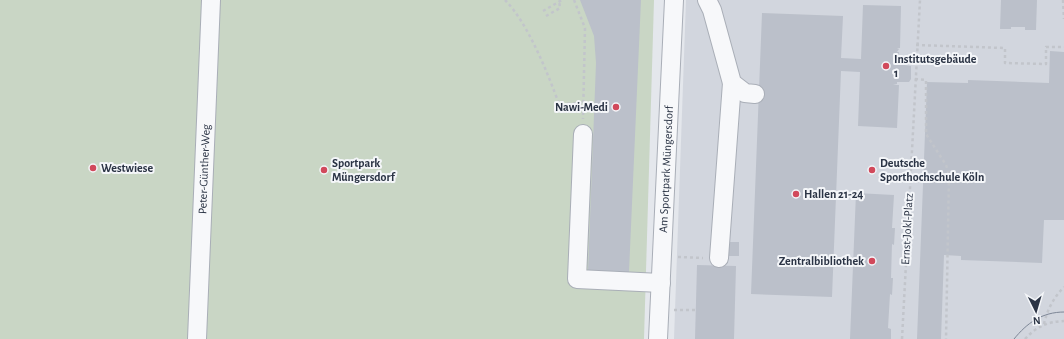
<svg xmlns="http://www.w3.org/2000/svg" width="1064" height="339" viewBox="0 0 1064 339" font-family="'Alegreya Sans',sans-serif">
<style>
.built{fill:#d2d6de}
.green{fill:#c9d6c5}
.building{fill:#bbc0ca}
.lines{fill:none;stroke-linecap:round;stroke-linejoin:round}
.minor-casing{stroke:#a9aeb7;stroke-width:20}
.path{stroke:#c2c5cb;stroke-width:2.5;stroke-dasharray:3 3;stroke-linecap:butt}
.minor{stroke:#f7f8fa;stroke-width:18}
.tram{stroke:#7d8696;stroke-width:1}
.poi-dot{fill:#d1495b;stroke:#f4f6f9;stroke-width:1.5}
.labels{text-anchor:middle;stroke-width:4;stroke-linejoin:round;paint-order:stroke}
.poi-label{font-size:12px;font-weight:bold;fill:#2b3445;stroke:#f4f6f9;text-anchor:start}
.street-label{font-size:12px;fill:#2b3445;stroke:#f4f6f9}
</style>
<rect width="100%" height="100%" fill="#e4e7ec"/>
<!-- built -->
<path class="built" d="M686 0H1064V339H674Z"/>
<!-- green -->
<path class="green" d="M0 0H654L644 339H0Z"/>
<!-- building -->
<g class="building">
<path d="M580 0H641L629 272 588 271 596 63 594 36Z"/>
<path d="M1001 0H1037L1036 30H1025V27H1011V29H1000Z"/>
<path d="M863 5 901 6 900 48H897L899 49 897 52H899V64L911 66V79L909 82H893H897V84L893 85H899L897 128 858 126 860 72 841 71 832 297 751 294 762 13 843 16 841 58 861 59Z"/>
<path d="M1050 51 1064 52V220H1044L1042 263 961 260V256L944 255 941 339H917L927 82 968 83V80L1049 83Z"/>
<path d="M856 193 894 195 892 228H895L894 245 892 244 891 278H893L892 295 890 294 888 328 891 329V339H850Z"/>
<path d="M727 242H739V256H726Z"/>
<path d="M697 265 736 266 734 339H695Z"/>
</g>
<g class="lines">
<defs>
<g id="minor">
<path d="M707 0 712 10 732 83 745 93 755 94"/>
<path d="M583 134 577 279 661 283"/>
<path d="M719 258 732 83"/>
<path id="s1" d="M197 339 211 0"/>
<path id="s2" d="M658 339 674 0"/>
</g>
</defs>
<!-- minor casing -->
<use href="#minor" class="minor-casing"/>
<!-- path -->
<g class="path">
<path d="M505 0C528 23 548 74 559 104L583 103"/>
<path d="M574 0 585 28 583 119"/>
<path d="M1063 0 1064 19"/>
<path d="M543 11 562 0"/>
<path d="M546 16 560 8 559 0"/>
<path d="M916 45 1005 48V63L1046 64V47H1064"/>
<path d="M915 79 926 80V134L946 165 949 174 946 339"/>
<path d="M678 257 703 258"/>
<path d="M674 310H696"/>
<path d="M1044 324C1047 310 1054 297 1064 287"/>
<path d="M902 339 920 0"/>
<path d="M1025 339C1037 326 1047 322 1064 321"/>
</g>
<!-- minor -->
<use href="#minor" class="minor"/>
<!-- tram -->
<path class="tram" d="M1014 339C1027 323 1042 312 1064 312"/>
</g>
<!-- markers -->
<g class="poi-dot">
<circle cx="886" cy="66" r="4"/>
<circle cx="616" cy="107" r="4"/>
<circle cx="93" cy="168" r="4"/>
<circle cx="324" cy="170" r="4"/>
<circle cx="872" cy="170" r="4"/>
<circle cx="796" cy="194" r="4"/>
<circle cx="872" cy="261" r="4"/>
</g>
<g class="labels">
<!-- poi labels -->
<g class="poi-label">
<text x="894" y="63">Institutsgebäude<tspan x="894" dy="14">1</tspan></text>
<text x="608" y="111" text-anchor="end">Nawi-Medi</text>
<text x="332" y="167">Sportpark<tspan x="332" dy="14">Müngersdorf</tspan></text>
<text x="880" y="167">Deutsche<tspan x="880" dy="14">Sporthochschule Köln</tspan></text>
<text x="101" y="172">Westwiese</text>
<text x="804" y="198">Hallen 21-24</text>
<text x="864" y="265" text-anchor="end">Zentralbibliothek</text>
</g>
<!-- street labels -->
<g class="street-label">
<text dy="4" stroke="none"><textPath href="#s1" startOffset="170">Peter-Günther-Weg</textPath></text>
<text dy="4" stroke="none"><textPath href="#s2" startOffset="170">Am Sportpark Müngersdorf</textPath></text>
<text transform="translate(907 229) rotate(-87)" y="4">Ernst-Jokl-Platz</text>
</g>
</g>
<!-- north arrow -->
<g transform="translate(1036 311) rotate(175)" stroke="#f4f6f9" stroke-width="3" paint-order="stroke">
<path d="M0-3L7 15L0 10L-7 15Z" fill="#2b3445"/>
<text y="-6" font-size="11" font-weight="bold" text-anchor="middle" fill="#2b3445">N</text>
</g>
</svg>
